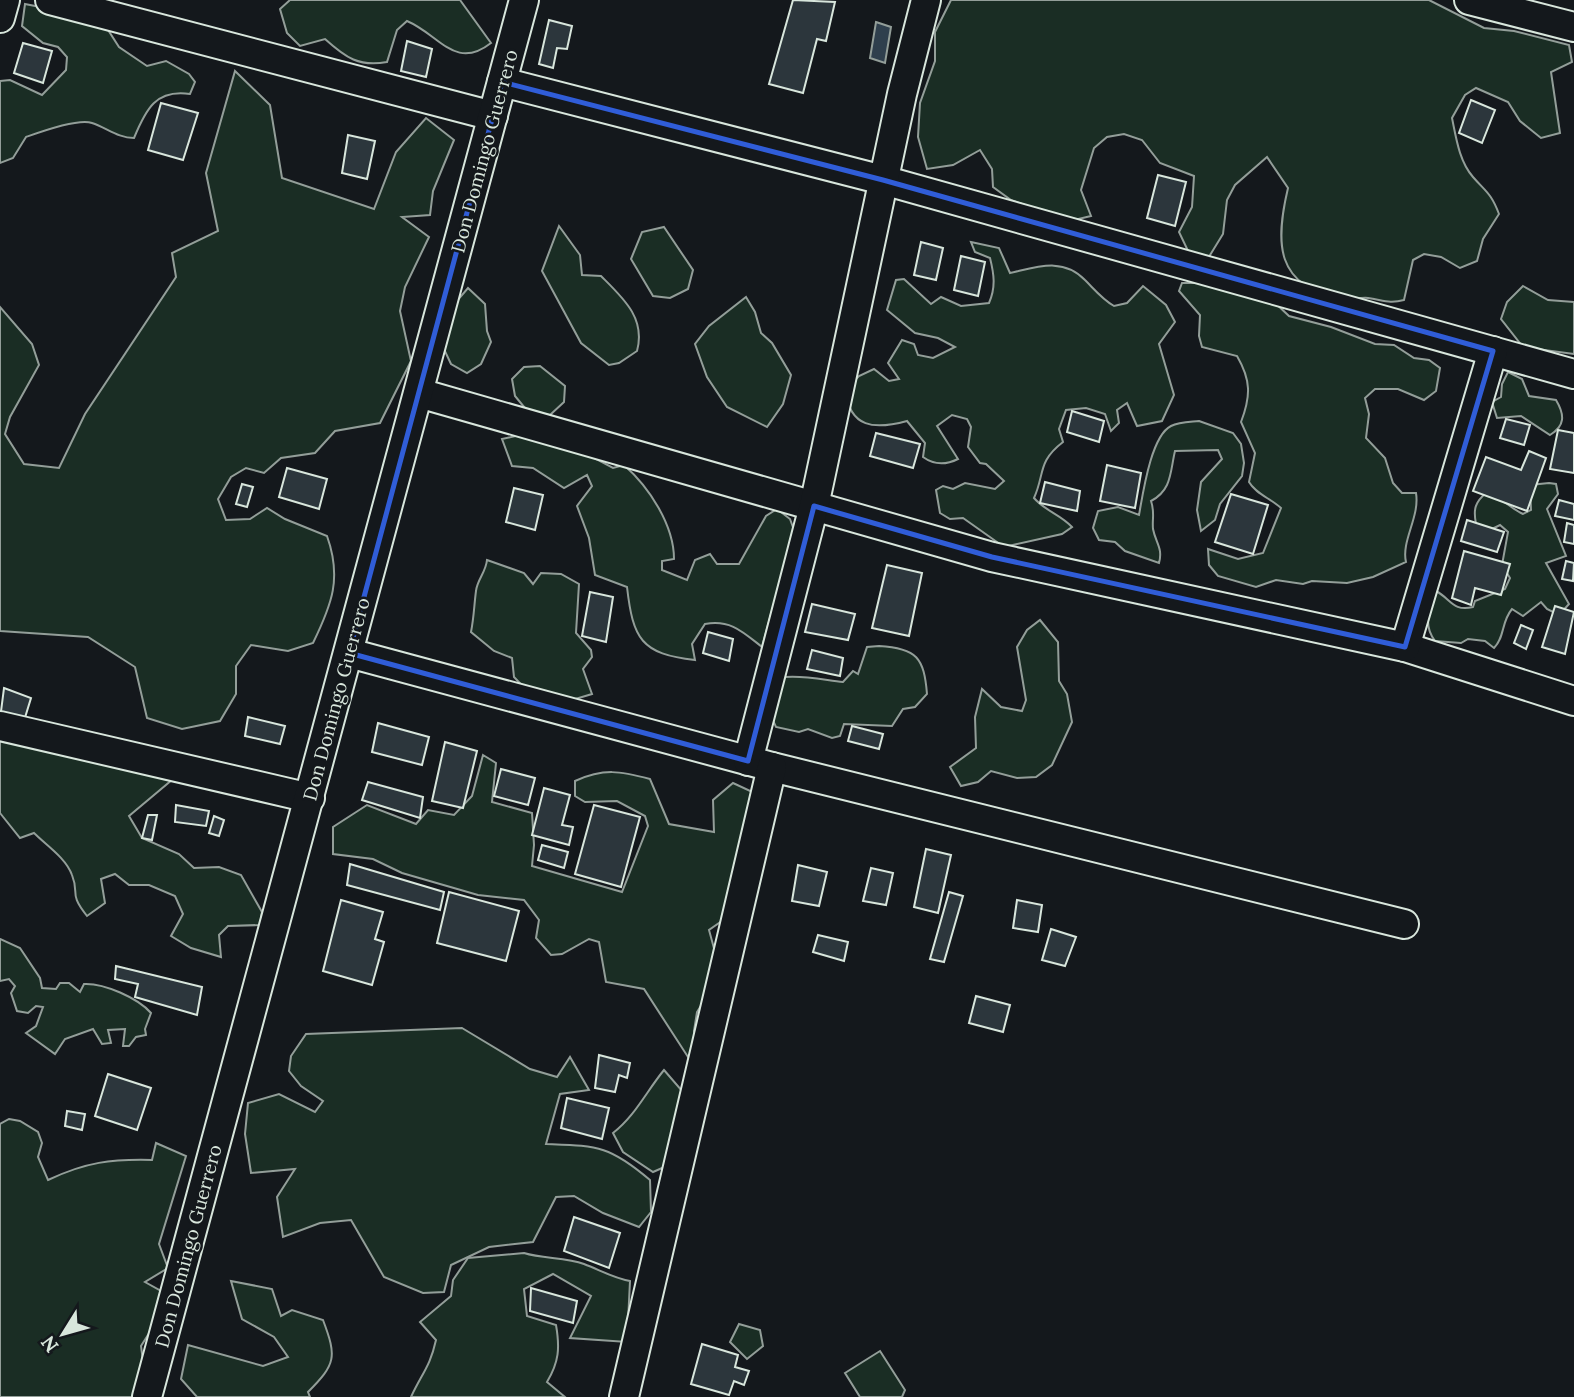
<svg xmlns="http://www.w3.org/2000/svg" width="1574" height="1397" viewBox="0 0 1574 1397" font-family="Lora,serif">
<style>
.green{fill:#1a2d24;stroke:#939e99;stroke-width:2}
.water{fill:#2f3f4d;stroke:#939e99;stroke-width:2}
.building{fill:#2c363c;stroke:#d8e6dc;stroke-width:2}
.lines{fill:none;stroke-linecap:round;stroke-linejoin:round}
.minor-casing{stroke:#d8e6dc;stroke-width:32}
.minor{stroke:#14181c;stroke-width:28}
.marked{fill:none;stroke:#305dd8;stroke-width:5;stroke-linejoin:round}
.labels{text-anchor:middle;stroke-width:5;stroke-linejoin:round;paint-order:stroke}
.street-label{font-size:19px;fill:#d8e6dc;stroke:#14181c}
</style>
<rect width="100%" height="100%" fill="#14181c"/>
<!-- green -->
<g class="green">
<path d="M290 0H460L491 43C455 71 440 35 407 21L397 30 387 62C359 67 346 58 325 39L300 46 287 33 280 9Z"/>
<path d="M951 0H1429L1484 28 1514 31 1569 45 1572 62 1551 72 1560 133 1541 138 1520 121 1508 102 1476 88 1465 95 1452 118C1456 137 1459 161 1473 177 1486 192 1491 193 1499 214L1483 239 1477 261 1460 268 1441 257 1424 254 1413 260 1404 300C1389 304 1383 300 1368 298 1359 297 1350 301 1341 299 1275 286 1275 243 1288 188L1267 157 1235 185 1227 200 1223 234 1207 260 1189 253 1179 232 1192 207 1194 176 1160 163 1142 140 1124 134 1107 137 1094 148 1081 190 1091 216 1070 221 1011 200 993 187 992 169 980 150 953 165 927 169 918 137 920 103 935 61V32Z"/>
<path d="M25 4 101 19 119 47 147 66 166 61 189 74 195 82 190 94C156 89 146 109 134 138 118 138 107 128 92 123 78 118 40 132 26 137L13 158 0 163V81L10 80 42 95 66 70 67 57 58 47 43 43 22 26Z"/>
<path d="M235 71 270 105 282 178 374 209 396 152 426 118 454 140 433 191 430 215 402 217 429 237 405 287 400 311 411 361 380 423 335 431 315 453 281 458 264 473 246 468 231 477 218 499 226 520 250 519 267 508 285 519 327 536C342 578 332 604 313 643L288 651 251 645 236 666V694L220 721 182 729 147 718 135 667 88 637 0 631V307L32 344 39 365 10 417 5 434 24 464 59 468 85 414 176 277 172 253 218 231 206 173Z"/>
<path d="M559 226 580 255 582 275 601 276C623 298 646 318 637 351L619 363 609 365 581 343 542 271Z"/>
<path d="M664 227 693 270 688 289 670 298 653 296 631 259 642 232Z"/>
<path d="M971 242 999 248 1010 273C1037 267 1063 257 1085 280 1095 290 1102 299 1114 306L1127 303 1143 286 1166 305 1175 322 1159 344 1174 395 1162 421 1137 426 1127 403 1117 410 1119 423 1111 431 1105 414 1086 408 1066 410 1059 429 1063 442C1037 462 1045 474 1034 498 1045 511 1060 514 1072 527L1062 534 1004 547 963 518 950 519 940 513 936 490 943 486 953 489 965 483 995 489 1004 481 986 464 980 463 968 447 971 427 967 419 952 415 937 426 958 459C946 465 934 465 923 457L925 443 907 421C874 430 850 428 845 390L859 376 874 369 889 381 899 379 888 363 902 340 914 344 918 355 933 358 955 347 938 338 915 333 887 310 896 280 904 279 931 304 941 297 961 306 989 303C996 287 994 274 990 258L975 252Z"/>
<path d="M1182 283H1202L1272 300 1289 316 1331 327 1375 344 1394 345 1414 358 1429 360 1440 368 1436 391 1424 400 1398 389H1375L1365 398 1369 414 1366 438 1385 458 1393 483 1402 493H1416C1420 517 1401 541 1406 562L1373 577 1347 583 1312 581 1303 584 1276 580 1256 587 1218 576 1209 565 1208 549 1238 559 1263 553 1281 508C1270 498 1256 494 1249 482L1255 453 1241 422C1251 396 1251 380 1237 356L1202 347 1199 336 1200 315 1179 291Z"/>
<path d="M1523 286 1548 300 1574 302V354L1523 347 1501 319 1507 302Z"/>
<path d="M468 288 485 304 487 331 491 342 481 364 467 373 451 364 442 345 456 302Z"/>
<path d="M746 297 755 312 761 333 772 343 791 375 783 404 767 427 727 407 707 377 695 344 709 326Z"/>
<path d="M540 366 565 386 564 402 550 415 529 413 515 396 512 379 524 367Z"/>
<path d="M1508 372 1522 379 1529 396 1556 400C1565 415 1565 426 1550 435L1521 416 1497 418 1492 402 1501 397 1502 384Z"/>
<path d="M1199 421 1233 433 1241 444 1244 463 1242 476 1220 504 1215 520 1201 531 1197 510 1201 482 1222 459 1218 450 1175 451C1170 472 1172 490 1151 501 1155 512 1152 519 1153 529 1156 544 1163 548 1159 563L1125 551 1115 542 1099 540 1093 528 1098 511 1118 507 1139 515C1143 493 1151 436 1171 426 1179 422 1190 422 1199 421Z"/>
<path d="M520 435 585 453 613 468 624 465C649 487 674 525 674 559L662 561V570L687 580 695 560 710 554 717 564H739L766 516 777 509 790 519 794 530 762 647C743 632 730 619 705 624L692 644 695 660C641 654 633 639 627 587L595 575 589 538 577 506 592 486 587 475 564 488 533 468 512 466 502 439Z"/>
<path d="M1549 483 1556 484 1558 494 1547 509 1566 556 1546 563 1569 604 1559 615 1547 609 1541 602 1523 616 1512 609C1501 622 1505 637 1494 648L1485 641 1468 639 1461 643 1435 641C1422 624 1430 609 1436 591 1451 599 1453 612 1473 607L1475 601 1505 589 1510 578 1502 565 1508 532 1500 525 1488 531 1476 524C1473 509 1475 502 1487 492 1502 498 1510 508 1523 514L1531 510 1530 485Z"/>
<path d="M487 560 524 573 533 584 541 573 561 574 579 584 576 633 591 650 592 657 583 669 592 694 572 700 532 696 514 677 512 658 494 651 471 632C474 617 474 606 476 591 477 580 486 572 487 560Z"/>
<path d="M1040 620 1058 642 1059 681 1067 694 1072 722 1052 765 1036 777 1017 778 991 771 978 782 961 786 950 767 976 748 975 717 982 689 1001 707 1022 711 1026 700 1017 647 1027 630Z"/>
<path d="M879 646C917 648 924 658 927 694L915 707 903 709 892 726 844 724 840 736 832 738 808 729 799 732 776 727 769 712 779 685 785 677C803 675 825 680 843 682L853 671 858 674 867 647Z"/>
<path d="M0 734 179 774 129 816 142 838 179 854 194 868 219 867 241 875 262 912 260 925 228 926 219 935 221 957 191 948 171 936 183 914 175 896 149 885H129L115 874 101 879 105 903 87 916C68 892 80 895 72 875 66 858 46 845 34 833L20 838 0 813Z"/>
<path d="M483 755 496 763 492 802 532 813 534 845 532 866 622 892 648 826 645 816 617 801 585 802 575 796V781C604 768 620 771 650 779L669 824 714 832 713 800 733 783 759 795 732 914 709 930 715 952 707 996 697 1012 694 1031 698 1051 688 1057 644 989 606 982 599 942 589 939 562 954 551 955 536 938 539 920 524 900 478 895 402 873 373 859 333 854V827L367 805 416 824 428 810 454 815 472 796Z"/>
<path d="M0 939 20 948 40 978 42 988 56 989 60 983H69L80 992 84 984C104 983 138 998 151 1013L145 1029 146 1035 136 1037 129 1046H123L125 1029 108 1030 111 1043 102 1044 93 1029 65 1039 55 1054 26 1033 36 1026 43 1007 36 1006 28 1013 17 1011 11 993 15 986 9 979 0 981Z"/>
<path d="M462 1028 530 1069 557 1077 570 1057 589 1090 560 1094 546 1144C597 1146 609 1145 650 1180L651 1212 639 1227 603 1213 574 1196 556 1197 533 1242 489 1247 451 1265 444 1292 423 1293 384 1277 351 1220 320 1223 283 1237 277 1197 295 1169 251 1173 245 1134 248 1103 279 1094 315 1112 323 1101 301 1086 289 1071 291 1056 306 1034Z"/>
<path d="M664 1070 683 1092 669 1165 653 1172 623 1152 613 1133C635 1116 646 1092 664 1070Z"/>
<path d="M9 1119 20 1121 38 1132 42 1143 38 1157 48 1180C86 1162 111 1159 152 1160L156 1143 186 1156 159 1244 168 1268 145 1282 161 1291 167 1305 141 1346 146 1384 143 1397H0V1124Z"/>
<path d="M524 1253C543 1259 566 1257 584 1264 600 1270 613 1278 630 1281L627 1342 570 1338 591 1296 553 1274 524 1289 527 1316 556 1325C560 1348 559 1362 547 1382L565 1397H411C422 1373 430 1367 436 1340L420 1322 451 1296 453 1280 468 1258Z"/>
<path d="M231 1281 272 1289 281 1316 292 1310 323 1320C337 1357 336 1364 308 1392L310 1397H197L181 1379 188 1345 263 1366 288 1357 274 1337 242 1319Z"/>
<path d="M739 1324 760 1330 763 1346 747 1359 730 1342Z"/>
<path d="M880 1351 905 1390 902 1397H860L845 1373Z"/>
</g>
<!-- water -->
<path class="water" d="M876 22 891 27 885 63 870 58Z"/>
<!-- building -->
<g class="building">
<path d="M793 0 835 2 826 41 817 39 803 93 769 84Z"/>
<path d="M549 20 572 26 567 49 557 48 553 68 539 64Z"/>
<path d="M407 41 432 49 426 77 401 71Z"/>
<path d="M23 43 52 51 43 83 14 73Z"/>
<path d="M1471 100 1495 110 1482 143 1459 133Z"/>
<path d="M161 103 198 113 183 160 148 150Z"/>
<path d="M348 135 375 141 367 179 342 173Z"/>
<path d="M1158 175 1186 182 1175 226 1147 218Z"/>
<path d="M921 242 943 248 936 280 914 275Z"/>
<path d="M961 256 985 262 978 296 954 290Z"/>
<path d="M1072 411 1104 421 1099 442 1067 432Z"/>
<path d="M1506 419 1530 425 1524 445 1500 438Z"/>
<path d="M1558 430 1574 433V473L1550 469Z"/>
<path d="M876 433 920 444 913 468 870 456Z"/>
<path d="M1529 451 1546 458 1527 511 1473 491 1486 457 1521 470Z"/>
<path d="M1107 465 1141 473 1135 508 1100 501Z"/>
<path d="M287 468 327 479 319 509 279 497Z"/>
<path d="M1045 482 1080 491 1077 511 1040 503Z"/>
<path d="M242 484 253 487 247 507 236 504Z"/>
<path d="M514 488 543 495 535 530 506 522Z"/>
<path d="M1231 494 1268 505 1253 554 1215 542Z"/>
<path d="M1559 500 1574 504V520L1555 516Z"/>
<path d="M1467 520 1504 532 1497 552 1461 541Z"/>
<path d="M1567 523 1574 525V544L1564 542Z"/>
<path d="M1464 551 1510 564 1501 595 1475 588 1471 605 1452 598Z"/>
<path d="M1566 561 1574 563 1573 581 1562 579Z"/>
<path d="M887 565 922 573 909 636 872 628Z"/>
<path d="M590 592 613 597 606 642 582 636Z"/>
<path d="M812 604 855 614 848 640 805 632Z"/>
<path d="M1555 606 1574 612 1565 654 1542 647Z"/>
<path d="M1521 625 1533 630 1526 649 1514 643Z"/>
<path d="M708 632 733 639 729 661 703 653Z"/>
<path d="M812 650 843 658 840 676 807 669Z"/>
<path d="M4 688 31 698 23 724 0 719Z"/>
<path d="M248 717 285 726 280 744 245 736Z"/>
<path d="M378 723 429 737 422 765 372 752Z"/>
<path d="M852 726 883 734 879 749 848 741Z"/>
<path d="M445 742 477 751 463 808 432 801Z"/>
<path d="M501 769 535 778 528 805 494 796Z"/>
<path d="M368 782 423 797 420 818 362 800Z"/>
<path d="M544 788 570 795 562 825 573 827 569 845 532 835Z"/>
<path d="M176 805 209 811 206 826 175 822Z"/>
<path d="M594 805 640 817 621 887 575 874Z"/>
<path d="M148 815H157L152 840 142 838Z"/>
<path d="M214 816 224 820 219 836 209 833Z"/>
<path d="M542 845 568 852 564 868 538 860Z"/>
<path d="M926 849 951 855 938 913 914 907Z"/>
<path d="M350 864 444 892 440 910 347 885Z"/>
<path d="M798 865 827 872 819 906 792 901Z"/>
<path d="M871 868 893 873 886 905 863 901Z"/>
<path d="M449 892 519 911 506 961 437 943Z"/>
<path d="M949 892 963 896 944 962 930 959Z"/>
<path d="M341 900 383 912 375 939 384 942 372 985 323 971Z"/>
<path d="M1017 900 1042 905 1038 932 1013 928Z"/>
<path d="M1051 929 1076 937 1065 966 1042 960Z"/>
<path d="M818 935 848 942 844 961 813 952Z"/>
<path d="M116 966 202 987 197 1015 135 997 138 984 115 979Z"/>
<path d="M976 996 1010 1005 1003 1032 969 1023Z"/>
<path d="M599 1055 630 1063 627 1078 619 1075 615 1092 595 1088Z"/>
<path d="M108 1074 151 1088 137 1130 95 1116Z"/>
<path d="M567 1098 609 1108 602 1139 561 1128Z"/>
<path d="M67 1111 85 1114 82 1130 65 1126Z"/>
<path d="M574 1217 620 1233 609 1268 564 1251Z"/>
<path d="M531 1288 577 1301 573 1323 530 1311Z"/>
<path d="M702 1344 738 1355 735 1367 749 1371 744 1385 734 1381 729 1395 691 1384Z"/>
</g>
<g class="lines">
<defs>
<g id="minor">
<path d="M50 0 493 116"/>
<path d="M1469 0 1574 27"/>
<path d="M0 18 5 0"/>
<path d="M502 82 883 180 1574 374"/>
<path d="M419 393 992 557 1405 647 1574 701"/>
<path d="M1405 647 1493 351"/>
<path d="M349 653 772 767 1404 924"/>
<path d="M0 726 310 798"/>
<path d="M748 761 814 506 902 94 926 0"/>
<path d="M147 1397 524 0"/>
<path d="M624 1397 772 767"/>
</g>
</defs>
<!-- minor casing -->
<use href="#minor" class="minor-casing"/>
<!-- minor -->
<use href="#minor" class="minor"/>
</g>
<!-- marked area -->
<path class="marked" d="M502 82 883 180 1493 351 1405 647 992 557 814 506 748 761 349 653Z"/>
<g class="labels">
<!-- street labels -->
<g class="street-label">
<text transform="translate(484 151) rotate(-75)" y="7">Don Domingo Guerrero</text>
<text transform="translate(336 699) rotate(-75)" y="7">Don Domingo Guerrero</text>
<text transform="translate(188 1246) rotate(-75)" y="7">Don Domingo Guerrero</text>
</g>
</g>
<!-- north arrow -->
<g transform="translate(63 1334) rotate(233)" stroke="#14181c" stroke-width="5" paint-order="stroke">
<path d="M0-5L12 26L0 18L-12 26Z" fill="#d8e6dc"/>
<text y="-10" font-size="19" font-weight="bold" text-anchor="middle" fill="#d8e6dc">N</text>
</g>
</svg>
